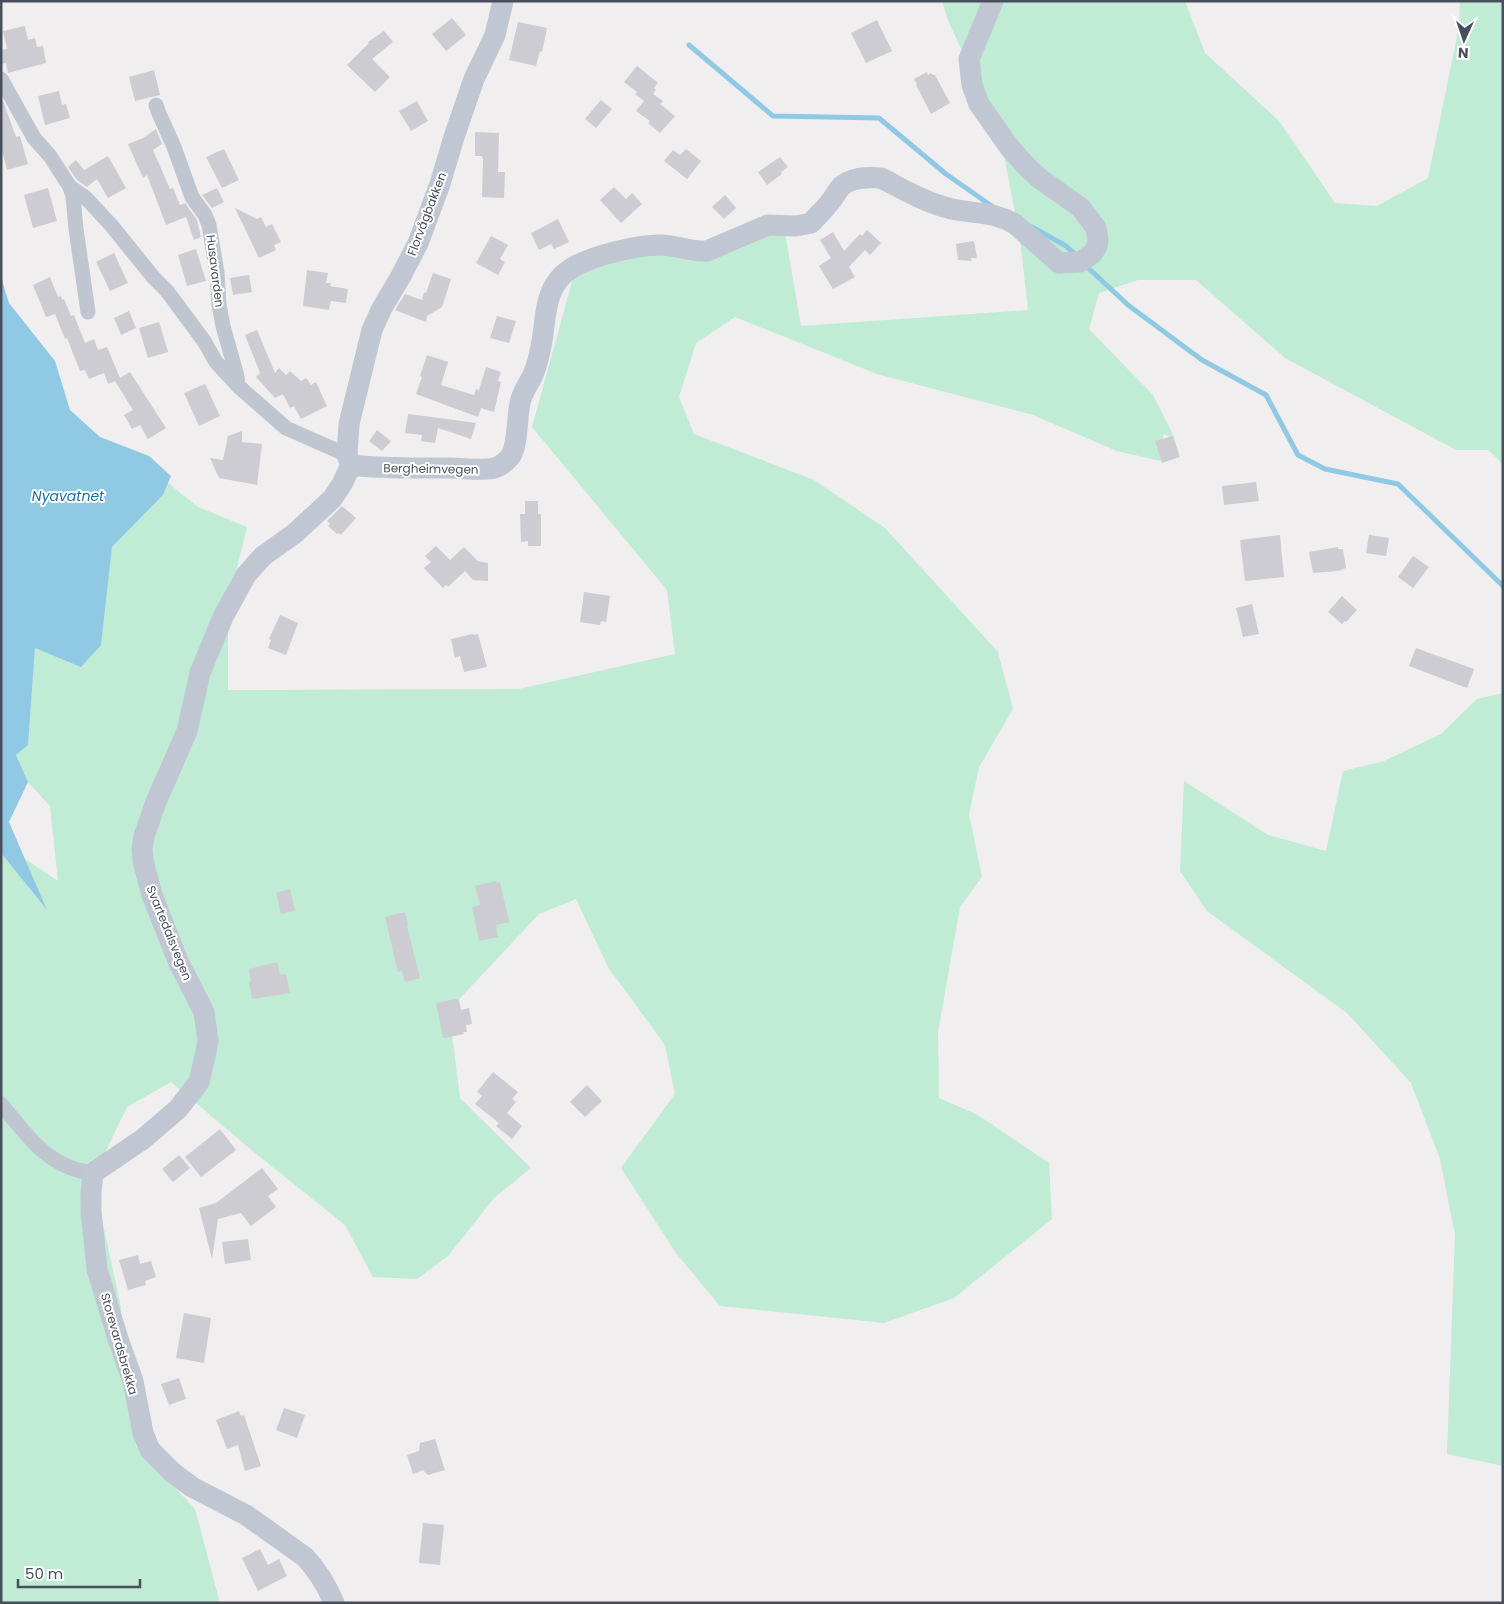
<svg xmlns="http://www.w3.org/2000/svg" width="1504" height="1604" viewBox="0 0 1504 1604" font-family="Poppins,sans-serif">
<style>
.green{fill:#c0ebd5}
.water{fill:#90c9e4}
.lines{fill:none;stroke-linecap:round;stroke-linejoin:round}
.stream{stroke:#90c9e4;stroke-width:5}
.building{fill:#ccccd2}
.street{stroke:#c0c6cf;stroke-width:15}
.secondary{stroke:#c0c7d3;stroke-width:21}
.labels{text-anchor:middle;stroke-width:4;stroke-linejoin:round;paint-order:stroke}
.street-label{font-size:12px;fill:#484f5a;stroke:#fff}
.water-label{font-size:14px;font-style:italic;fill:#18719c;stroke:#fff}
</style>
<rect width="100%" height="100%" fill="#f0eeee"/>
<!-- green -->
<g class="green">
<path d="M942 1H1185L1205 53 1279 121 1335 203 1377 206 1428 178 1459 27 1460 1H1503V464L1488 450H1456L1285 358 1196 280H1138L1099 293 1089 329 1153 395 1175 439 1163 434 1161 461 1117 451 1033 415 877 374 735 317 696 343 679 397 694 434 814 480 885 528 998 652 1013 709 979 767 969 814 982 877 960 907 938 1032 939 1098 978 1115 1049 1163 1052 1219 954 1298 884 1323 720 1306 676 1253 621 1168 675 1094 665 1045 608 967 576 899 539 914 449 1010 460 1098 531 1168 494 1198 448 1256 417 1279 373 1277 345 1225 260 1157 171 1082 127 1107 93 1178 121 1307 116 1341 136 1446 195 1509 220 1603H1V853L45 908 25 859 58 881 50 806 28 782 16 755 28 745 35 647 100 645 112 547 163 495 168 483 198 507 247 527 228 605V690L519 689 675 654 667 590 532 427 573 278 636 248 785 233 801 326 1028 310 1020 239 1000 134 948 20Z"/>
<path d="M1503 693V1466L1447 1454 1455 1235 1440 1159 1411 1083 1347 1013 1207 911 1180 871 1184 781 1268 835 1326 851 1343 771 1384 761 1441 734 1477 699Z"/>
</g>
<!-- water -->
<path class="water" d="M1 277 9 303 55 361 70 410 100 437 149 456 171 476 163 495 112 547 101 645 81 667 35 648 28 745 16 755 28 782 9 822 47 910 1 853Z"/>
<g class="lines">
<!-- stream -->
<g class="stream">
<path d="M689 45 773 116 879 118 946 174 993 207"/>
<path d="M1032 227 1066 246 1077 256"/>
<path d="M1084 264 1128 305 1202 360 1266 395 1298 455 1325 469 1398 484 1503 586"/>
</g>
</g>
<!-- building -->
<g class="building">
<path d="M452 18 466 35 446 51 432 34Z"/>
<path d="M877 20 892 51 866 63 851 33Z"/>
<path d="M518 22 547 28 542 52 540 51 536 66 509 60Z"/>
<path d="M25 26 28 40 35 38 37 47 43 46 46 63 8 73 6 63 1 64V50L7 49 3 31Z"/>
<path d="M384 31 393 42 372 59 390 77 375 92 347 65 369 43 368 42Z"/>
<path d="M637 66 658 83 654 88 656 90 653 94 663 101 660 104 675 116 660 133 648 123 650 121 636 111 644 101 635 94 637 92 624 82Z"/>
<path d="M154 70 160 95 135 101 129 77Z"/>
<path d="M927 72 928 75 931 73 933 75H935L950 103 931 114 916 85 917 84 914 79Z"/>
<path d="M59 91 62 105 66 104 70 118 45 125 38 96Z"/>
<path d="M601 100 612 109 596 128 585 119Z"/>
<path d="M3 101 16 137 20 136 28 164 7 170 1 147V102Z"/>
<path d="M417 101 428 121 411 131 399 111Z"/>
<path d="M156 129 162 144 153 150 170 189 173 188 180 205 185 203 197 220 201 237 194 240 186 217 166 225 147 175 143 178 128 144 143 138Z"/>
<path d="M475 132 499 133 498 172H505L504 198 482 197 483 160 482 156H475Z"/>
<path d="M224 149 239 180 222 188 206 157Z"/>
<path d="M686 149 701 161 687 179 664 161 673 150 680 155Z"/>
<path d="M108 156 126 188 108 198 97 179 87 187 77 180 68 167 76 160 84 170Z"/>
<path d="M780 157 788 167 781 172 782 174 767 185 758 172Z"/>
<path d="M614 187 626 199 632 193 642 204 621 223 600 200Z"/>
<path d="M48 188 57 221 33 228 24 195Z"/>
<path d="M217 188 224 202 212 208 202 195Z"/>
<path d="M725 195 736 208 724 219 712 207Z"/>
<path d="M235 208 257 219 261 217 266 227 272 224 281 242 274 245 276 250 259 258Z"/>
<path d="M558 219 569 242 554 249 551 244 539 250 531 233Z"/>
<path d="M867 230 881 243 870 255 865 250 849 267 855 277 833 289 819 266 831 258 820 240 833 232 844 251 860 234 862 236Z"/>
<path d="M491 236 508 245 500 259 505 262 498 275 476 263Z"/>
<path d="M974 241 977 258H971L972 261 958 260 956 244Z"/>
<path d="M196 249 206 281 187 286 178 255Z"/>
<path d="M114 253 128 283 110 291 96 262Z"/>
<path d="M307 270 328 273 326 283H331L330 286 348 289 346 303 331 301 329 310 303 306Z"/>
<path d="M433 273 451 279 442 307 427 316 426 322 395 310 405 294 422 300 424 292 426 293Z"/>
<path d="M249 275 252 292 233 295 230 278Z"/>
<path d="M50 277 58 297 61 296 62 300 64 299 71 316 74 315 85 343 94 339 98 350 107 347 120 378 130 372 166 428 148 439 140 425 132 429 124 415 133 410 115 381 108 384 104 373 89 379 85 370 80 371 67 338 65 339 55 314 46 317 33 285Z"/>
<path d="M129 311 136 328 121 335 114 318Z"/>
<path d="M497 316 516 321 509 343 490 338Z"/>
<path d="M159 322 168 352 148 358 139 328Z"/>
<path d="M257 330 275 373 279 368 286 375 290 371 301 381 306 378 311 385 316 382 327 406 301 419 294 406 290 408 283 394 275 398 256 377 260 373 245 335Z"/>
<path d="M427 355 448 362 441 385 474 395 476 389 479 390 486 367 501 372 498 381 501 382 494 412 481 408 478 417 416 394 422 377 420 376Z"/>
<path d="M205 384 220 416 199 426 184 393Z"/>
<path d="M408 414 424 416 476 423 471 439 438 428 435 443 421 441 422 435 405 433Z"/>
<path d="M377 430 391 441 382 451 369 441Z"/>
<path d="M242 431V442L262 444 257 485 219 478 210 458 223 460 228 436Z"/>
<path d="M1173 436 1180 457 1162 463 1155 441Z"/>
<path d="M1256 482 1259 501 1224 505 1222 486Z"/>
<path d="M525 501H538V514H541V546H528V541L521 542 520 514H525Z"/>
<path d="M342 506 356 518 341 535 339 533 337 534 328 526 330 524 327 521Z"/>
<path d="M1280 535 1284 577 1245 581 1240 540Z"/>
<path d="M1369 535 1389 538 1386 556 1366 553Z"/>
<path d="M436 546 450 560 464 547 478 561 488 563V581L473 580 465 571 448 587 446 585 443 588 424 568 431 562 425 556Z"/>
<path d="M1338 547V549H1343L1346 568 1338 571 1313 573 1309 552Z"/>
<path d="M1413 556 1429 567 1413 588 1398 577Z"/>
<path d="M584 592 610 596 606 622 601 621 600 625 580 622Z"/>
<path d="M1342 596 1357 610 1346 622 1345 621 1342 624 1328 612Z"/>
<path d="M1252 604 1259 634 1243 637 1236 608Z"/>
<path d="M280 615 298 623 286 655 268 648 271 640 269 639Z"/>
<path d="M473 634 474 635 478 634 487 667 464 672 460 656 455 658 451 639Z"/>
<path d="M1416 648 1474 669 1467 688 1409 666Z"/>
<path d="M496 881 497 883 500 882 509 922 496 925 498 937 479 941 472 907 480 905 475 886Z"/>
<path d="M290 889 295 911 281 914 276 893Z"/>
<path d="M405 912 408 925 407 926 420 978 405 982 402 971 398 972 385 917Z"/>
<path d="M277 962 280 975 286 974 290 993 252 999 249 982H251L249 969Z"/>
<path d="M456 999 459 1000 461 1010 469 1008 472 1024 466 1025 467 1032H463L464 1034 443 1038 436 1003Z"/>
<path d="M493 1072 518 1092 512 1099 516 1102 507 1113 522 1126 512 1139 496 1126 499 1123 475 1104 482 1096 477 1092Z"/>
<path d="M587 1085 602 1101 585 1117 570 1102Z"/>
<path d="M220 1129 236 1150 201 1177 185 1157Z"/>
<path d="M179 1155 190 1168 173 1182 162 1169Z"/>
<path d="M262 1168 278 1189 268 1196 276 1207 251 1226 241 1213 218 1219 212 1259 199 1208 216 1203Z"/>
<path d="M248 1239 251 1260 225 1264 222 1242Z"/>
<path d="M138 1255 140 1264 151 1261 156 1277 145 1281 146 1285 128 1290 119 1260Z"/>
<path d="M184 1313 211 1318 204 1363 176 1358Z"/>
<path d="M179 1378 186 1399 169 1405 161 1384Z"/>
<path d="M284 1408 305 1415 297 1438 276 1430Z"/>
<path d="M239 1411 241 1416 244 1415 261 1466 245 1471 238 1445 227 1449 216 1420Z"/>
<path d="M435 1439 445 1470 428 1475 423 1470 413 1474 407 1455 419 1451 420 1443Z"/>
<path d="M423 1523 444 1525 440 1565 419 1563Z"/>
<path d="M260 1549 268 1565 279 1559 287 1576 258 1591 242 1558Z"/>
</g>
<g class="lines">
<!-- street -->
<g class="street">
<path d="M1 79 34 138 50 156 70 187 86 198 111 225 154 278 167 291 204 341 216 362 238 386"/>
<path d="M156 105 158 111 174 147 192 197 205 215 209 225 217 273 219 305 223 326 237 376 238 386 286 428 347 455"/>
<path d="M70 187 73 196 76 229 88 312"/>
<path d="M1 1104C27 1135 49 1169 93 1173"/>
</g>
<!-- secondary -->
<g class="secondary">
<path d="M351 465C384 469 416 468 449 468 462 468 475 470 487 469 496 469 504 464 510 457 519 445 516 415 521 399 524 390 529 383 533 375 538 363 541 348 543 335 546 309 547 283 572 268 591 256 639 244 663 245 678 246 692 252 707 251L768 225 796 226 811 223C817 216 825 209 830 202 834 198 836 193 839 189 848 177 867 177 881 178 903 189 924 202 948 208 971 214 994 211 1015 224L1059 263 1080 262 1092 254 1097 246 1098 240 1096 228 1081 208 1039 178 1027 167 1010 148 979 104 972 85 969 59 993 1"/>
<path d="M351 465 347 455 349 424 372 330 382 308 401 276 418 243 440 184 454 137 474 79 495 35 503 1"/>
<path d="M334 1603C327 1586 317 1570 305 1557L246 1515 192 1487 172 1472 150 1450 143 1433 133 1381 118 1339 97 1269 91 1212V1193L93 1173 143 1139 178 1109 199 1082 206 1052 208 1040 204 1012 178 961 152 895 143 861 142 849 144 836 156 802 187 731 200 673 223 617 246 575 263 556 294 534 332 499 342 484 351 465"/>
</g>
</g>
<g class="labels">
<!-- street labels -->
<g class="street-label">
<text transform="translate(427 214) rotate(-69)" y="4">Florvågbakken</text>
<text transform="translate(215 271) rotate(83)" y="4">Husavarden</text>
<text transform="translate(431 469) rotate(1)" y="4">Bergheimvegen</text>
<text transform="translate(169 933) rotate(68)" y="4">Svartedalsvegen</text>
<text transform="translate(119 1344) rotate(74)" y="4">Storevardsbrekka</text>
</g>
<!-- water labels -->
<g class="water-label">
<text x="68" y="501">Nyavatnet</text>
</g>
</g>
<!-- border -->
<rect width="1504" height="1604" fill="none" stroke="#484f5a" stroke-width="5"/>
<!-- north arrow -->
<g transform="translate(1464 40) rotate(183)" stroke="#ffffff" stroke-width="4" paint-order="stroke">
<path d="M0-4L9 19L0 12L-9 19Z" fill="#484f5a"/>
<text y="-8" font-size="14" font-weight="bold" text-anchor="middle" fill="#484f5a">N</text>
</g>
<!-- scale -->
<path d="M18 1579v8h122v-8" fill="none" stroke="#484f5a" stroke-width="2.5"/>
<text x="25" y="1579" font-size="15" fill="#484f5a" stroke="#ffffff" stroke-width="4" paint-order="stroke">50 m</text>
</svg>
